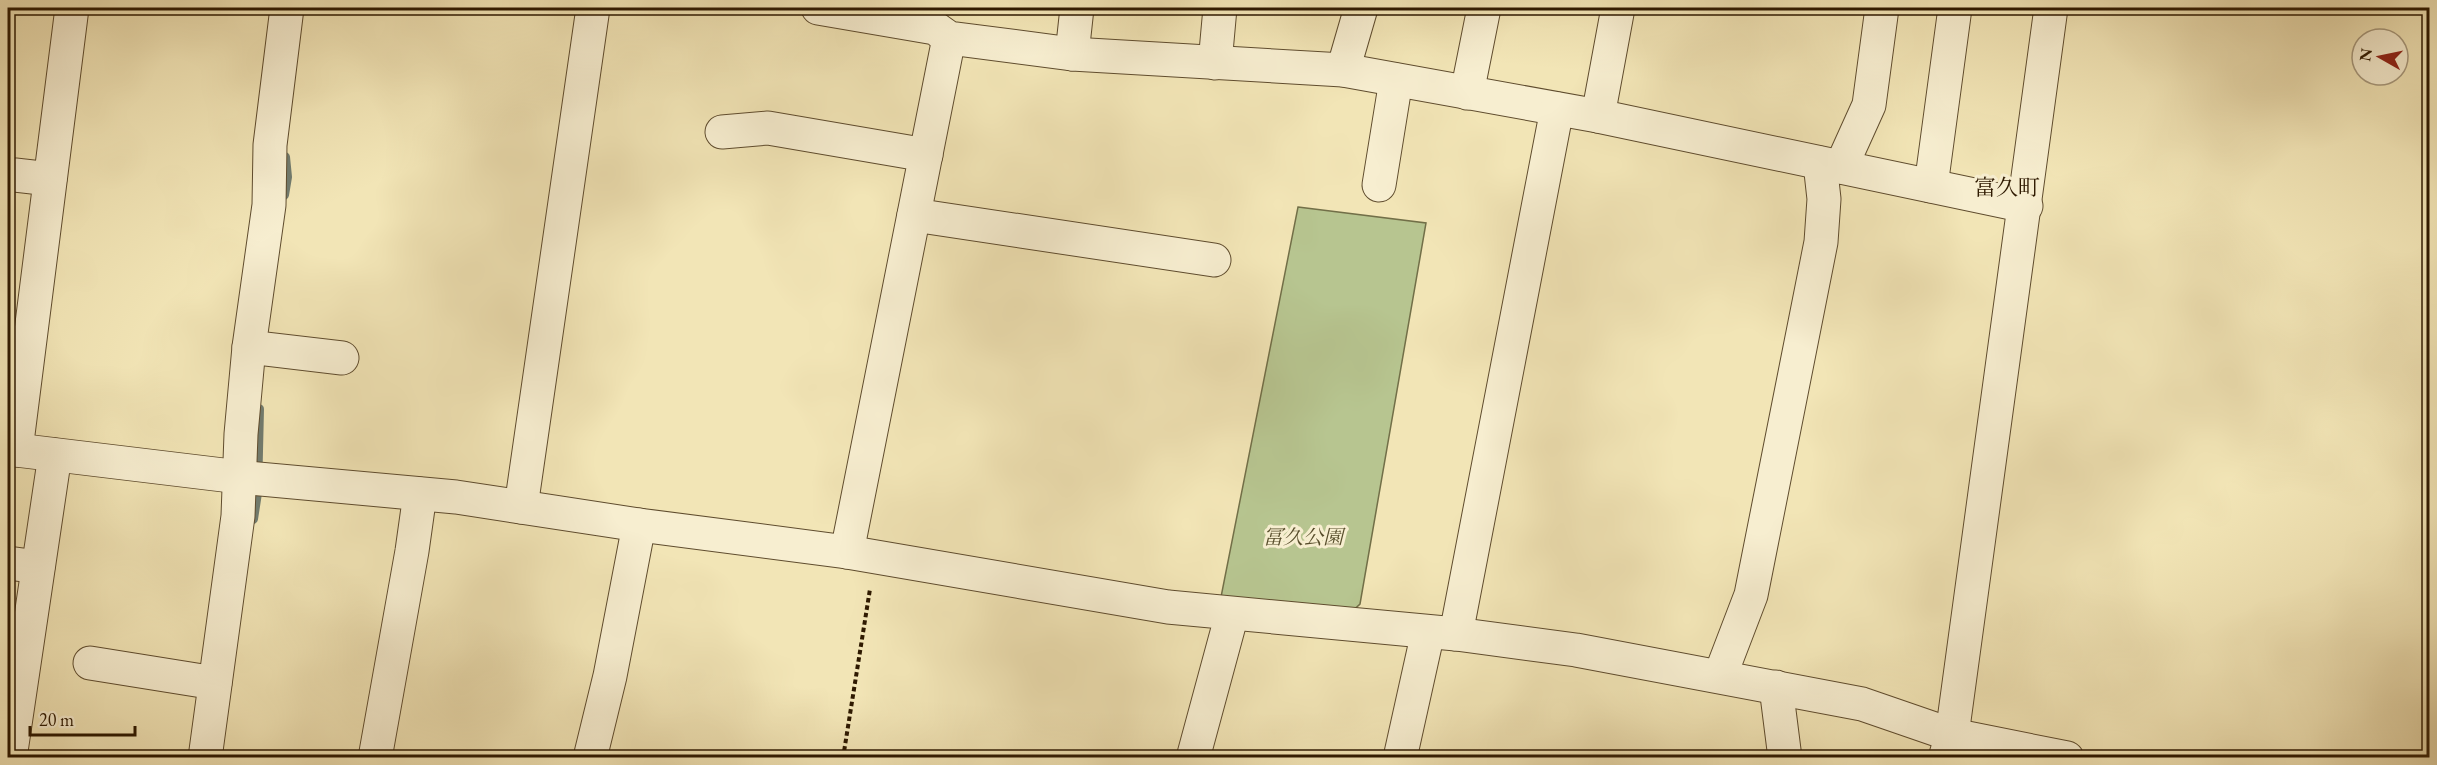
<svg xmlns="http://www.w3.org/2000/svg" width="2437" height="765" viewBox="0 0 2437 765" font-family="'EB Garamond','Noto Serif JP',serif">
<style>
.park{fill:#b7c590;stroke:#726f48;stroke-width:1.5}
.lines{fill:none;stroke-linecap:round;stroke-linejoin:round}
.stream{stroke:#717b6e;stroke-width:10}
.minor-casing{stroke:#5f4c2e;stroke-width:35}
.path{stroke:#2e1900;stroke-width:4;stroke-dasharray:4.5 3;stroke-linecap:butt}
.minor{stroke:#f7eed0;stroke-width:33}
.labels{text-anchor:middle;stroke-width:6;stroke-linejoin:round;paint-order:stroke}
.park-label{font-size:20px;font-style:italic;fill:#574d2b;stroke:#f7eed0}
.quarter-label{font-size:22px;fill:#2e1900;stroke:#f7eed0}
</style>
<rect width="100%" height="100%" fill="#f2e5b6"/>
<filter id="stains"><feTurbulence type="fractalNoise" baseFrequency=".00333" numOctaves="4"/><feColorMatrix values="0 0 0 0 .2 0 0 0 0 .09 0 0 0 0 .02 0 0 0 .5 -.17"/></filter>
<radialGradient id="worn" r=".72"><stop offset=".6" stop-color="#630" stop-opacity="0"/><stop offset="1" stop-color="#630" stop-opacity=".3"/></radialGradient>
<!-- park -->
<path class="park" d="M1298 207 1426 223 1360 604 1348 615 1220 602Z"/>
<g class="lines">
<!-- stream -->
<g class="stream">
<path d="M284 195 287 177 285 157"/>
<path d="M253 519 257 493 259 409"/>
</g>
<defs>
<g id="minor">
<path d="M818 8 935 28 949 38 1072 54 1343 70 1598 116 2026 206"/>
<path d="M1072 54 1077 8"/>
<path d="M1215 63 1220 8"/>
<path d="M1343 70 1361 8"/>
<path d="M1467 93 1484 8"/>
<path d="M1598 116 1618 8"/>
<path d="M722 132 768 128 926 155"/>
<path d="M1841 167 1869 105 1882 8"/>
<path d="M15 175 50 179"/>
<path d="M1379 185 1396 80"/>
<path d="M1931 186 1955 8"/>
<path d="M914 215 1214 260"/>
<path d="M249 347 342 358"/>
<path d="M8 449 248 478 456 497 639 525 847 552 1168 607 1456 634 1576 650 1862 704 1952 735 2067 758"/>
<path d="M16 450 72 8"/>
<path d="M521 507 593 8"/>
<path d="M847 552 949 38"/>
<path d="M8 563 38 567"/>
<path d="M1456 634 1557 109"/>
<path d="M90 663 215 683"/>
<path d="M1720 676 1751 595 1821 242 1824 199 1820 163"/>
<path d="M1776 687 1785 758"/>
<path d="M10 758 55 455"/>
<path d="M205 758 238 516 241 434 249 347 269 205 270 145 287 8"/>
<path d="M375 758 412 551 420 494"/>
<path d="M590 758 610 676 639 525"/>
<path d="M1193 758 1232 614"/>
<path d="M1400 758 1428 632"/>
<path d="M1945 758 1952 735 2051 8"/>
</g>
</defs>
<!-- minor casing -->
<use href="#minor" class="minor-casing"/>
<!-- path -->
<path class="path" d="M843 758 870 589"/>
<!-- minor -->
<use href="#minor" class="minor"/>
</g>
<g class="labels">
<!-- park labels -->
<g class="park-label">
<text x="1303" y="544">冨久公園</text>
</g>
<!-- quarter labels -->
<g class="quarter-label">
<text x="2007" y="195">富久町</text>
</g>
</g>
<!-- margin -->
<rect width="2437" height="765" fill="none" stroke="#f2e5b6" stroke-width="30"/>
<rect x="9" y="9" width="2419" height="747" fill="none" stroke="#2e1900" stroke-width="3"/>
<rect x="15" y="15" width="2407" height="735" fill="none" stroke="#2e1900" stroke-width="1.5"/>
<!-- north arrow -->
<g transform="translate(2380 57) rotate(279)"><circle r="28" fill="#f7eed0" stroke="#a7997d" stroke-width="1.5"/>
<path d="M0-4.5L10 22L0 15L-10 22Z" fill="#8f2418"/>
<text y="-9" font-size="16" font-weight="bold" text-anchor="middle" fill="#2e1900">N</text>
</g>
<!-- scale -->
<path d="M30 726v9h105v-9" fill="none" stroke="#2e1900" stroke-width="3"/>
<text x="39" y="726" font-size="18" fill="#2e1900" stroke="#f7eed0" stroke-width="4.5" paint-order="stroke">20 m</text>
<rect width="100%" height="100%" filter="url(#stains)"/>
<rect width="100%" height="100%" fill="url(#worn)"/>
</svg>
